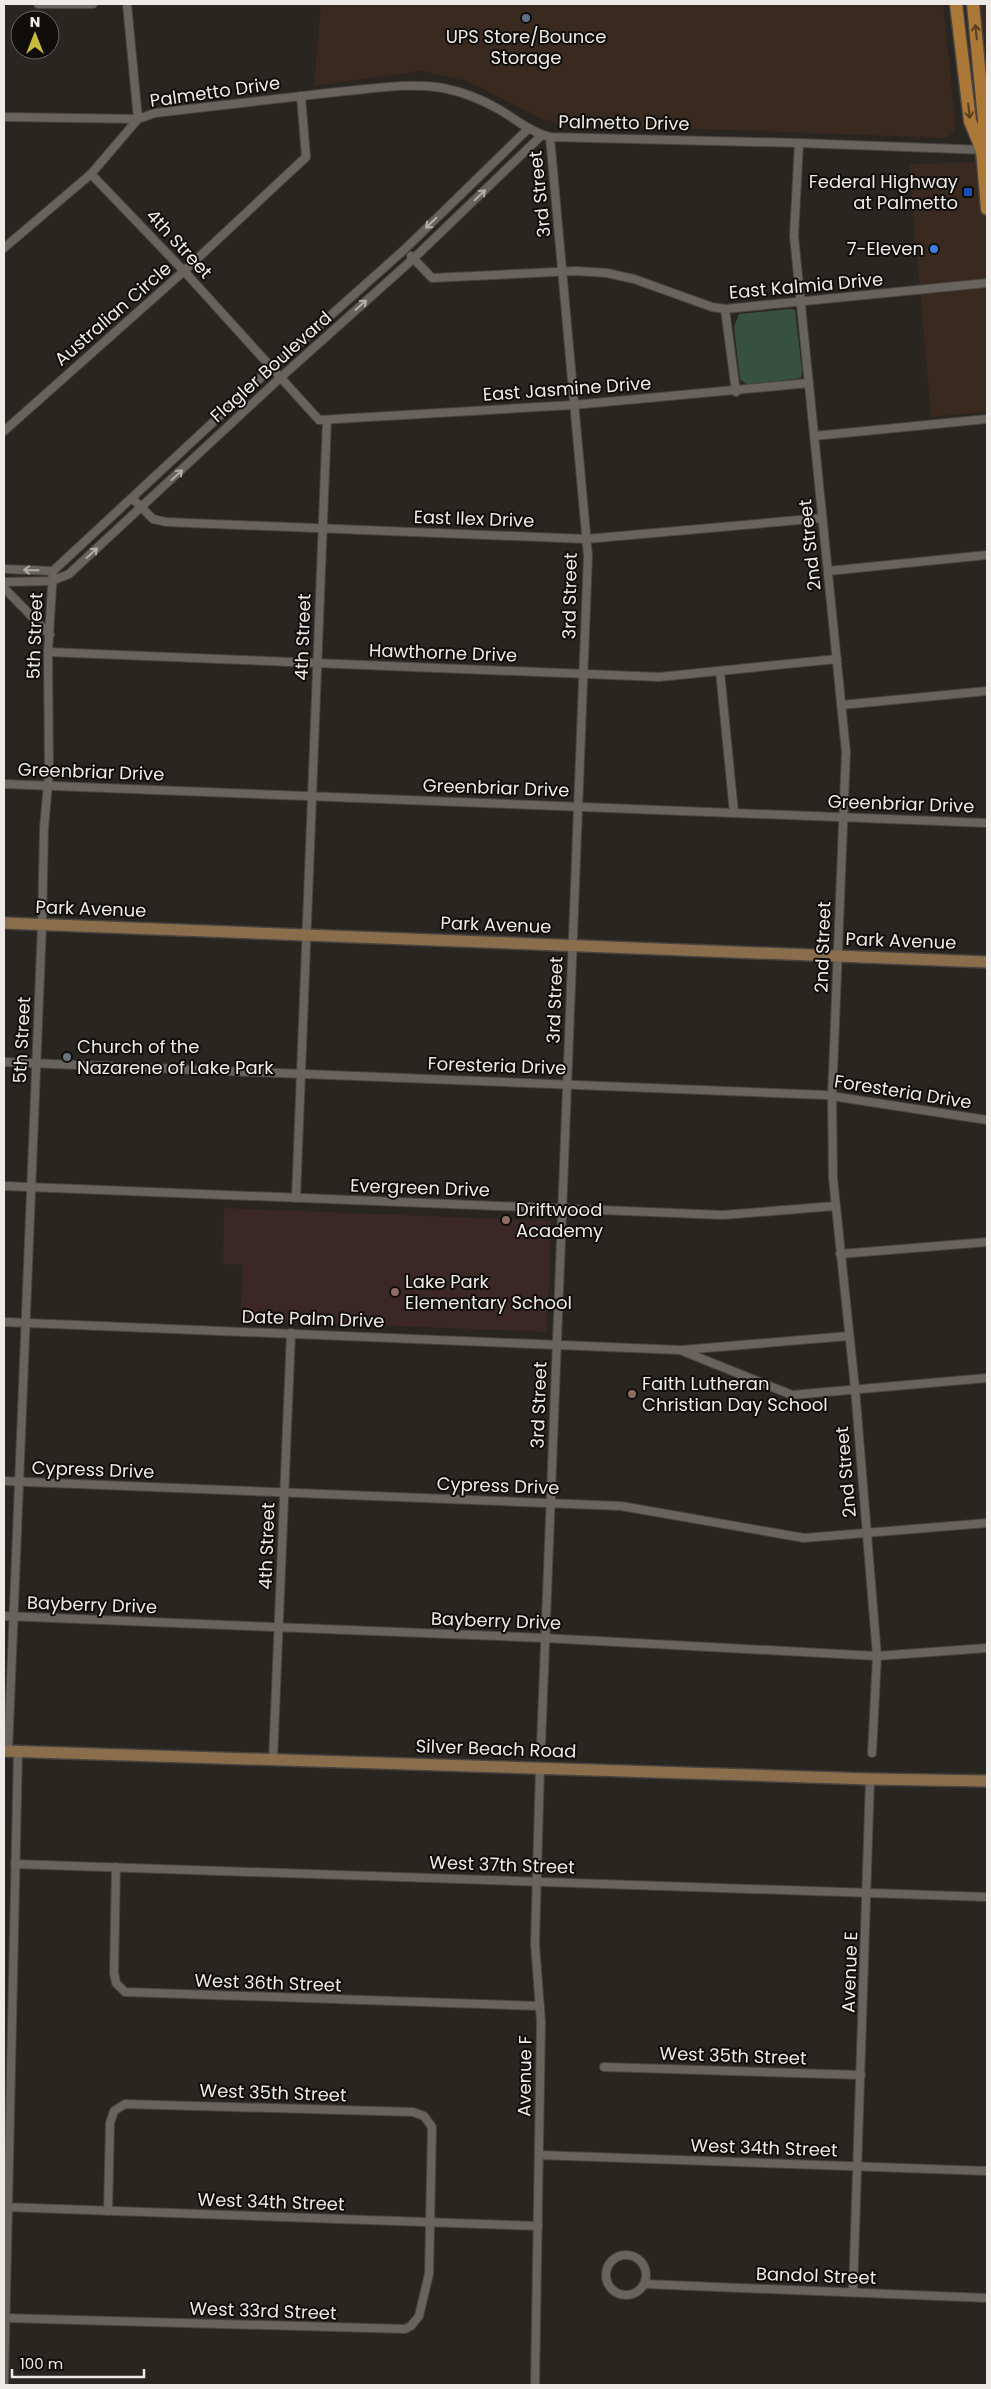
<svg xmlns="http://www.w3.org/2000/svg" width="991" height="2389" viewBox="0 0 991 2389" font-family="Poppins,sans-serif">
<style>
.commercial{fill:#39291e}
.education{fill:#3b2725}
.green{fill:#365041}
.lines{fill:none;stroke-linecap:round;stroke-linejoin:round}
.street-casing{stroke:#47433f;stroke-width:10}
.secondary-casing{stroke:#47433f;stroke-width:14}
.primary-casing{stroke:#47433f;stroke-width:15}
.street{stroke:#68635d;stroke-width:8}
.secondary{stroke:#8a6e4b;stroke-width:11}
.primary{stroke:#ac7838;stroke-width:12}
.oneway{stroke:#563e20}
.oneway2{stroke:#b1ada9}
.service-dot{fill:#5c6f8a;stroke:#100e0c;stroke-width:2}
.transit-dot{fill:#1a4fb4;stroke:#100e0c;stroke-width:2}
.shop-dot{fill:#3f7fe0;stroke:#100e0c;stroke-width:2}
.worship-dot{fill:#6b7280;stroke:#100e0c;stroke-width:2}
.education-dot{fill:#8d6e63;stroke:#100e0c;stroke-width:2}
.labels{text-anchor:middle;stroke-width:4;stroke-linejoin:round;paint-order:stroke}
.poi-label{font-size:18px;fill:#edeae7;stroke:#100e0c;text-anchor:start}
.street-label{font-size:18px;fill:#edeae7;stroke:#100e0c}
</style>
<rect width="100%" height="100%" fill="#292520"/>
<!-- commercial -->
<g class="commercial">
<path d="M321 4H943L956 128 948 138 560 124 542 119 467 81 421 71 314 86Z"/>
<path d="M980 4H987V59Z"/>
<path d="M987 162V412L931 417 909 164Z"/>
</g>
<!-- education -->
<path class="education" d="M224 1208 551 1221 547 1332 240 1320 243 1265 223 1264Z"/>
<!-- green -->
<path class="green" d="M790 309 795 310 802 371 801 378 747 385 740 379 734 327 739 314Z"/>
<g class="lines">
<defs>
<g id="street">
<path d="M38 4H93"/>
<path d="M4 117 138 119 155 113C216 106 276 99 337 92 372 89 408 82 443 88 463 92 483 100 500 110 517 120 530 132 550 137L799 143 985 150"/>
<path d="M799 143 794 236 846 752 832 1096 833 1178 855 1388 877 1656 872 1753"/>
<path d="M91 174 184 271 319 420 573 405 809 383"/>
<path d="M4 248 91 174 138 119 127 4"/>
<path d="M411 256 432 278 576 271 607 273 634 279 712 307 725 309 987 283"/>
<path d="M725 309 736 392"/>
<path d="M4 431 184 271 306 157 301 96"/>
<path d="M814 436 987 419"/>
<path d="M132 498 153 519 166 522 586 539 822 518"/>
<path d="M4 569 53 571 266 373 405 249 529 128"/>
<path d="M828 571 987 555"/>
<path d="M4 582 52 581 69 574 280 378 413 259 542 135"/>
<path d="M4 588 50 635"/>
<path d="M48 652 659 677 837 659"/>
<path d="M720 671 734 813"/>
<path d="M841 705 987 691"/>
<path d="M4 784 987 823"/>
<path d="M4 1062 825 1095 987 1120"/>
<path d="M4 1186 723 1215 835 1206"/>
<path d="M296 1198 327 420"/>
<path d="M840 1254 987 1242"/>
<path d="M4 1322 680 1350 792 1395 987 1378"/>
<path d="M682 1350 849 1336"/>
<path d="M4 1481 621 1506 804 1538 987 1523"/>
<path d="M4 1616 544 1638 877 1656 987 1648"/>
<path d="M541 1746 588 556 550 137"/>
<path d="M8 1751 42 925 44 828 49 773 48 652 53 571"/>
<path d="M273 1760 291 1333"/>
<path d="M15 1864 987 1897"/>
<path d="M116 1867 114 1973 116 1983 125 1992 540 2006"/>
<path d="M604 2067 861 2075"/>
<path d="M539 2155 987 2171"/>
<path d="M4 2207 538 2226"/>
<circle cx="626" cy="2275" r="20"/>
<path d="M644 2284 987 2298"/>
<path d="M853 2292 870 1779"/>
<path d="M5 2318 405 2329 411 2326 419 2316 429 2274 432 2127 424 2116 413 2112 125 2104 114 2111 110 2123 108 2211"/>
<path d="M4 2385 18 1751"/>
<path d="M535 2385 541 2022 535 1944 540 1768"/>
</g>
<g id="secondary">
<path d="M4 923 987 962"/>
<path d="M4 1751 870 1779 987 1781"/>
</g>
<g id="primary">
<path d="M956 4 970 121 981 148"/>
<path d="M973 4 984 120 982 150 987 209"/>
</g>
</defs>
<!-- street casing -->
<use href="#street" class="street-casing"/>
<!-- secondary casing -->
<use href="#secondary" class="secondary-casing"/>
<!-- primary casing -->
<use href="#primary" class="primary-casing"/>
<!-- street -->
<use href="#street" class="street"/>
<!-- secondary -->
<use href="#secondary" class="secondary"/>
<!-- primary -->
<use href="#primary" class="primary"/>
</g>
<!-- one-way arrows -->
<defs><path id="oneway-shaft" d="M-6 0H5M1.5-3L5.5 0L1.5 3" fill="none" stroke-width="1.6" stroke-linecap="round" stroke-linejoin="round" transform="scale(1.25)"/></defs>
<g class="oneway">
<use href="#oneway-shaft" transform="translate(976 32) rotate(-96)"/>
<use href="#oneway-shaft" transform="translate(969 111) rotate(83)"/>
</g>
<g class="oneway2">
<use href="#oneway-shaft" transform="translate(480 195) rotate(-44)"/>
<use href="#oneway-shaft" transform="translate(431 223) rotate(136)"/>
<use href="#oneway-shaft" transform="translate(361 305) rotate(-42)"/>
<use href="#oneway-shaft" transform="translate(177 475) rotate(-43)"/>
<use href="#oneway-shaft" transform="translate(92 553) rotate(-42)"/>
<use href="#oneway-shaft" transform="translate(31 570) rotate(-179)"/>
</g>
<!-- markers -->
<circle class="service-dot" cx="526" cy="18" r="5"/>
<rect class="transit-dot" x="963" y="187" width="10" height="10" rx="2.5"/>
<circle class="shop-dot" cx="934" cy="249" r="5"/>
<circle class="worship-dot" cx="67" cy="1057" r="5"/>
<g class="education-dot">
<circle cx="506" cy="1220" r="5"/>
<circle cx="395" cy="1292" r="5"/>
<circle cx="632" cy="1394" r="5"/>
</g>
<g class="labels">
<!-- poi labels -->
<g class="poi-label">
<text x="526" y="43" text-anchor="middle">UPS Store/Bounce<tspan x="526" dy="21">Storage</tspan></text>
<text x="958" y="188" text-anchor="end">Federal Highway<tspan x="958" dy="21">at Palmetto</tspan></text>
<text x="924" y="255" text-anchor="end">7-Eleven</text>
<text x="77" y="1053">Church of the<tspan x="77" dy="21">Nazarene of Lake Park</tspan></text>
<text x="516" y="1216">Driftwood<tspan x="516" dy="21">Academy</tspan></text>
<text x="405" y="1288">Lake Park<tspan x="405" dy="21">Elementary School</tspan></text>
<text x="642" y="1390">Faith Lutheran<tspan x="642" dy="21">Christian Day School</tspan></text>
</g>
<!-- street labels -->
<g class="street-label">
<text transform="translate(215 92) rotate(-8)" y="6">Palmetto Drive</text>
<text transform="translate(624 123) rotate(1)" y="6">Palmetto Drive</text>
<text transform="translate(540 194) rotate(-96)" y="6">3rd Street</text>
<text transform="translate(179 244) rotate(47)" y="6">4th Street</text>
<text transform="translate(806 286) rotate(-5)" y="6">East Kalmia Drive</text>
<text transform="translate(113 314) rotate(-41)" y="6">Australian Circle</text>
<text transform="translate(271 367) rotate(-42)" y="6">Flagler Boulevard</text>
<text transform="translate(567 389) rotate(-4)" y="6">East Jasmine Drive</text>
<text transform="translate(474 519) rotate(2)" y="6">East Ilex Drive</text>
<text transform="translate(810 545) rotate(-96)" y="6">2nd Street</text>
<text transform="translate(570 596) rotate(-89)" y="6">3rd Street</text>
<text transform="translate(35 636) rotate(-88)" y="6">5th Street</text>
<text transform="translate(303 637) rotate(-88)" y="6">4th Street</text>
<text transform="translate(443 653) rotate(2)" y="6">Hawthorne Drive</text>
<text transform="translate(91 772) rotate(2)" y="6">Greenbriar Drive</text>
<text transform="translate(496 788) rotate(2)" y="6">Greenbriar Drive</text>
<text transform="translate(901 804) rotate(2)" y="6">Greenbriar Drive</text>
<text transform="translate(91 909) rotate(2)" y="6">Park Avenue</text>
<text transform="translate(496 925) rotate(2)" y="6">Park Avenue</text>
<text transform="translate(901 941) rotate(2)" y="6">Park Avenue</text>
<text transform="translate(823 947) rotate(-88)" y="6">2nd Street</text>
<text transform="translate(555 1000) rotate(-88)" y="6">3rd Street</text>
<text transform="translate(22 1040) rotate(-87)" y="6">5th Street</text>
<text transform="translate(497 1066) rotate(2)" y="6">Foresteria Drive</text>
<text transform="translate(903 1092) rotate(9)" y="6">Foresteria Drive</text>
<text transform="translate(420 1188) rotate(2)" y="6">Evergreen Drive</text>
<text transform="translate(313 1319) rotate(2)" y="6">Date Palm Drive</text>
<text transform="translate(539 1405) rotate(-88)" y="6">3rd Street</text>
<text transform="translate(93 1470) rotate(2)" y="6">Cypress Drive</text>
<text transform="translate(846 1472) rotate(-95)" y="6">2nd Street</text>
<text transform="translate(498 1486) rotate(2)" y="6">Cypress Drive</text>
<text transform="translate(267 1546) rotate(-88)" y="6">4th Street</text>
<text transform="translate(92 1605) rotate(2)" y="6">Bayberry Drive</text>
<text transform="translate(496 1621) rotate(2)" y="6">Bayberry Drive</text>
<text transform="translate(496 1749) rotate(2)" y="6">Silver Beach Road</text>
<text transform="translate(502 1865) rotate(2)" y="6">West 37th Street</text>
<text transform="translate(850 1972) rotate(-88)" y="6">Avenue E</text>
<text transform="translate(268 1983) rotate(2)" y="6">West 36th Street</text>
<text transform="translate(733 2056) rotate(2)" y="6">West 35th Street</text>
<text transform="translate(525 2076) rotate(-89)" y="6">Avenue F</text>
<text transform="translate(273 2093) rotate(2)" y="6">West 35th Street</text>
<text transform="translate(764 2148) rotate(2)" y="6">West 34th Street</text>
<text transform="translate(271 2202) rotate(2)" y="6">West 34th Street</text>
<text transform="translate(816 2276) rotate(2)" y="6">Bandol Street</text>
<text transform="translate(263 2311) rotate(2)" y="6">West 33rd Street</text>
</g>
</g>
<!-- border -->
<rect width="991" height="2389" fill="none" stroke="#edeae7" stroke-width="10"/>
<!-- north arrow -->
<g transform="translate(35 35)"><circle r="24" fill="#100e0c" stroke="#686664"/>
<path d="M0-4L9 19L0 12L-9 19Z" fill="#c7bb3c"/>
<text y="-8" font-size="14" font-weight="bold" text-anchor="middle" fill="#edeae7">N</text>
</g>
<!-- scale -->
<path d="M12 2369v8h132v-8" fill="none" stroke="#edeae7" stroke-width="2.5"/>
<text x="20" y="2369" font-size="15" fill="#edeae7" stroke="#100e0c" stroke-width="4" paint-order="stroke">100 m</text>
</svg>
